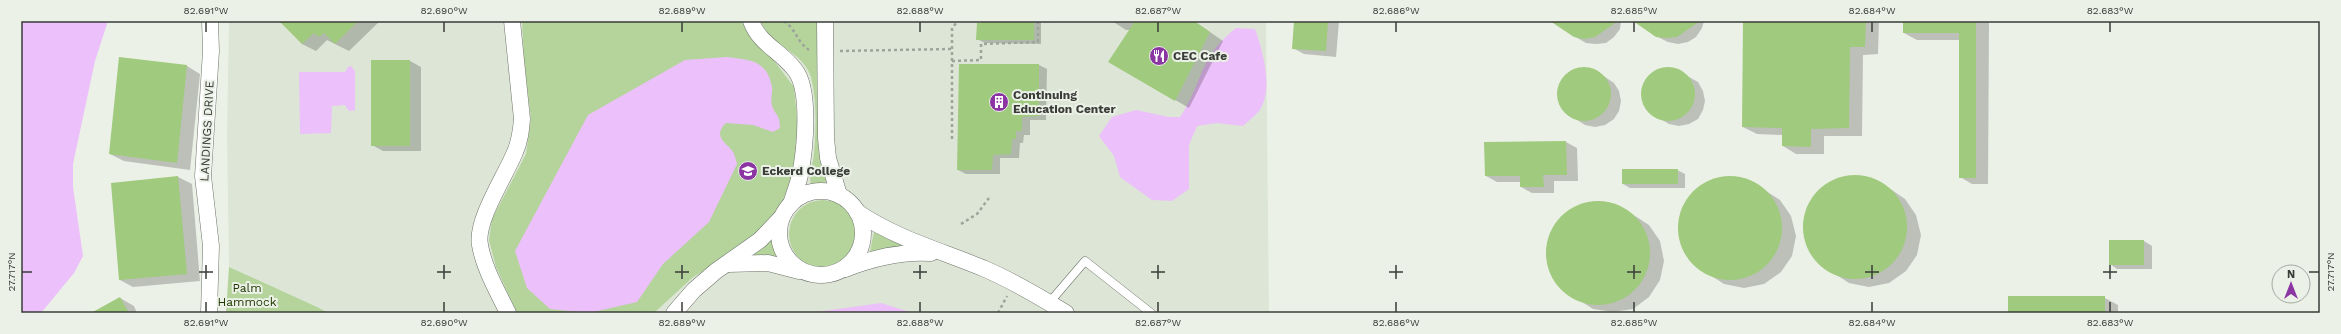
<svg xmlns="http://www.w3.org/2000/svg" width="2341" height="334" viewBox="0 0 2341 334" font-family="'Work Sans',sans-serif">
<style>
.built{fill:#dde6d6}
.green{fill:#b4d49c}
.water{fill:#ecc0fa}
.shadow{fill:#0003}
.building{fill:#a0ca7d}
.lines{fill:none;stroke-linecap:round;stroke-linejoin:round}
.lane-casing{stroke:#6e736a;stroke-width:9}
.street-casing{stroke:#6e736a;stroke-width:17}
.path{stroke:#9ea39b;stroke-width:2.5;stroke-dasharray:3 3;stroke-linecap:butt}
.lane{stroke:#fff;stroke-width:8}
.street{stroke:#fff;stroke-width:16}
.ticks{fill:none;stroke:#3a3c38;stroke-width:1.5}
.labels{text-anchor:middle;stroke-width:4;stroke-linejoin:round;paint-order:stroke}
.poi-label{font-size:12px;font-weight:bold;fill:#3a3c38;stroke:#ebf1e7;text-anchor:start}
.street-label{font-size:12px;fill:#3a3c38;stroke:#ebf1e7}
.park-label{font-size:12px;fill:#203901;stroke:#ebf1e7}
.neatline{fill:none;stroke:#3a3c38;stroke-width:1.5}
.ticks-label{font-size:10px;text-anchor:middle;fill:#3a3c38}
</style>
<rect width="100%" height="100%" fill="#ebf1e7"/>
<!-- built -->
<path class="built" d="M229 21H1266L1269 313H227L229 267 227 134Z"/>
<!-- green -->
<g class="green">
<path d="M522 21H743L753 41 772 58 794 87 798 129 794 172 780 207 758 234 741 247 692 278 654 313H517L496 267 489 240 492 219 526 154 531 119 524 60Z"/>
<path d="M761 21H820L829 182 811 184C808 175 813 164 814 154 816 130 817 100 811 77 803 51 770 46 761 21Z"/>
<circle cx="823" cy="234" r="34"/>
<path d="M874 232 899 242 900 246 870 252Z"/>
<path d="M774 236 778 255 776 258 752 257 751 252Z"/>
<path d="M229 267 317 307 328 313H226Z"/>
</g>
<!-- water -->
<g class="water">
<path d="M21 21H108L95 61 73 164V187L83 256 74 273 41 313H21Z"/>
<path d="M1236 28 1255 29C1263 51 1274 91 1259 111 1254 117 1248 121 1243 126L1217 123 1197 126 1189 145V189L1172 201 1152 200 1120 177 1114 156 1099 136 1112 117 1136 110 1169 117H1180C1204 81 1198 58 1236 28Z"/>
<path d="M727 57C750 60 767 60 772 87 773 93 770 99 772 105 775 116 780 113 780 128L773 132 753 125 726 123C712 137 726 142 733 152 735 155 736 161 737 164L709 222 663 264 637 302 589 313 550 309 527 288 515 251 588 115 685 60Z"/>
<path d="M351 66 355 71V110L349 111 345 105 332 106 331 133 300 134 299 72H345L348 67Z"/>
<path d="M881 303 913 313H809Z"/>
</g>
<!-- shadow -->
<g class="shadow">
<path d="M281 21H380L349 51 327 40 316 51 302 44Z"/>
<path d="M983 21H1041V44L985 43 977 39Z"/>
<path d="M1112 21H1194L1223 41 1189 108 1110 62 1131 30H1126Z"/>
<path d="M1296 21H1339L1336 57 1304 54 1293 48Z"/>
<path d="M1560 21H1621L1620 29 1614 37 1606 43 1596 44 1586 43 1574 36Z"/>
<path d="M1642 21H1704L1702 28 1696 37 1688 42 1678 44 1668 42 1656 36Z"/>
<path d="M1744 21H1879L1878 54 1863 55 1862 136H1824V154H1796L1783 146V135L1757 134 1743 127Z"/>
<path d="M1904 21H1989L1988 184H1972L1960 177V40H1917L1904 33Z"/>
<path d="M410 61 421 67V151H383L372 145Z"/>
<path d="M960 65H1039L1047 69 1046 120H1030V135H1024L1023 143H1020L1019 158H1000V174H966L958 170Z"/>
<path d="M187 66 200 74 190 170 124 161 110 154Z"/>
<path d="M1584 68 1594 70 1605 77 1614 83 1619 91 1621 101 1619 111 1614 119 1605 125 1595 127 1585 125 1565 112 1560 104 1558 94 1560 84 1565 76 1574 70Z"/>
<path d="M1667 68 1678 70 1689 77 1698 82 1703 91 1705 101 1703 110 1698 119 1689 124 1679 126 1669 124 1649 112 1644 104 1642 94 1646 80 1658 70Z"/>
<path d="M1566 142 1577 148 1578 181H1554V193H1532L1521 187V182H1497L1486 176 1485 143Z"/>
<path d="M1677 170 1685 174V188H1630L1623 184Z"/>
<path d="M1855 176 1875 180 1889 188 1905 199 1916 215 1921 235 1917 255 1906 271 1889 283 1869 287 1849 283 1818 263 1807 246 1803 227 1807 207 1819 191 1835 180Z"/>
<path d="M178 177 192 184 200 281 133 287 120 280 112 184Z"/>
<path d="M1730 177 1749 181 1763 189 1780 200 1791 216 1796 236 1792 256 1781 272 1764 284 1744 288 1724 284 1693 264 1682 247 1678 228 1682 208 1693 192 1710 181Z"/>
<path d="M1598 202 1618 205 1632 214 1649 225 1660 241 1664 261 1660 280 1649 297 1633 309 1613 312 1593 309 1562 289 1550 272 1547 252 1551 233 1562 216 1579 205Z"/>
<path d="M2144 241 2152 246V269H2117L2110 264Z"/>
<path d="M120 298 134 306 137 313H93Z"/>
<path d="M2009 298H2105L2118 305V313H2009Z"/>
</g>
<!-- building -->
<g class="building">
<path d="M279 21H358L335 44 324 33 319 37 314 33 302 44Z"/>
<path d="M982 21H1034V40H976L977 23H982Z"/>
<path d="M1135 21H1194L1210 32 1175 101 1108 62Z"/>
<path d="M1294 21H1328L1326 51 1292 49Z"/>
<path d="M1550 21H1618L1595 37 1584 39 1574 37Z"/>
<path d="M1633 21H1700L1677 37 1666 38 1656 37Z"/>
<path d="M1743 21H1866L1865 47H1850L1849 128 1811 129V147L1782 146V128L1742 127Z"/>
<path d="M1903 21H1976V178H1959V33H1903Z"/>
<path d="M119 57 187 65 177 163 109 154Z"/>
<rect x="371" y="60" width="39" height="86"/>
<path d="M959 64H1039V116L1022 117V131H1016V139H1012L1011 154 993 155 992 170H957Z"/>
<circle cx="1668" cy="94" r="27"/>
<circle cx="1584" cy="94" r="27"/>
<path d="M1566 141 1567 175H1543L1544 187H1520V176H1485L1484 142Z"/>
<rect x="1622" y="169" width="56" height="15"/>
<circle cx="1855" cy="227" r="52"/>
<path d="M178 176 187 274 119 280 111 183Z"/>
<circle cx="1730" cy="228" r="52"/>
<circle cx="1598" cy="253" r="52"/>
<rect x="2109" y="240" width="35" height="25"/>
<rect x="2008" y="296" width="97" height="17"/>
<path d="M120 297 129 313H91Z"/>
</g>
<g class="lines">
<defs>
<path id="lane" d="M1049 303 1085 261 1151 313"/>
<g id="street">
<path d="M751 21C760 45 780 50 795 70 811 90 805 150 800 175 798 184 794 194 791 204"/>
<path d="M825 21 826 138 828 158 839 195"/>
<circle cx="821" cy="233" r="42"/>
<path d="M857 212C897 239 942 251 985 269 1013 281 1040 297 1066 313"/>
<path d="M728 264 768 263 799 271"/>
<path d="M845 269C873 258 900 251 931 253"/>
<path d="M209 313 211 246 203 176 211 51 210 21"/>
<path d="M508 313C498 292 484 269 480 245 475 221 506 175 515 152 520 141 521 131 522 119L512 21"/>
<path d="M674 313 694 290 716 271 760 240 782 217"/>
</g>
</defs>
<!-- lane casing -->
<use href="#lane" class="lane-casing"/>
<!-- street casing -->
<use href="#street" class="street-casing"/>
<!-- path -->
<g class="path">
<path d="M784 21C797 30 796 41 809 50"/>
<path d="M1038 21H1053"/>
<path d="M840 51 951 49"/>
<path d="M952 61 981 60V44L1038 42V21"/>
<path d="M952 139V28L958 21"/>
<path d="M961 224 977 214 989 198"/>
<path d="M998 313 1007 296"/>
</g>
<!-- lane -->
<use href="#lane" class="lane"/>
<!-- street -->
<use href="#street" class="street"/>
</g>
<!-- ticks -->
<path class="ticks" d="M206 22V32M444 22V32M682 22V32M920 22V32M1158 22V32M1396 22V32M1634 22V32M1872 22V32M2110 22V32M206 265V279M444 265V279M682 265V279M920 265V279M1158 265V279M1396 265V279M1634 265V279M1872 265V279M2110 265V279M22 272H32M199 272H213M437 272H451M675 272H689M913 272H927M1151 272H1165M1389 272H1403M1627 272H1641M1865 272H1879M2103 272H2117M2309 272H2319M206 302V312M444 302V312M682 302V312M920 302V312M1158 302V312M1396 302V312M1634 302V312M1872 302V312M2110 302V312"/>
<!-- icons -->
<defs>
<symbol id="restaurant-disc" viewBox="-11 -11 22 22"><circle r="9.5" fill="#8b35a3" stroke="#ebf1e7"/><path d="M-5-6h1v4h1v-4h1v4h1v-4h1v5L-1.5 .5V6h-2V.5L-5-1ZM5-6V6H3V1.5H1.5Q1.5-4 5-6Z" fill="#fff"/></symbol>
<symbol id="building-disc" viewBox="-11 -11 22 22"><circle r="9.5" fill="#8b35a3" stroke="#ebf1e7"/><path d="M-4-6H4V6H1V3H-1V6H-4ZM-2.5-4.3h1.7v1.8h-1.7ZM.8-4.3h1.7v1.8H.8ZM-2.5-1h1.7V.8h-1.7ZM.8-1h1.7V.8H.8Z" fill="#fff"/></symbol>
<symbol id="university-disc" viewBox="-11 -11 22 22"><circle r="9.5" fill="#8b35a3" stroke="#ebf1e7"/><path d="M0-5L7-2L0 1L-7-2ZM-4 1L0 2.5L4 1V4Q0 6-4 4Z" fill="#fff"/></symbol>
</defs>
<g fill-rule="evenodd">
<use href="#restaurant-disc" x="1148" y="45" width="22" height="22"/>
<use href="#building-disc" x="988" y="91" width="22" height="22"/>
<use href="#university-disc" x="737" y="160" width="22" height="22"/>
</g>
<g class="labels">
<!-- poi labels -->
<g class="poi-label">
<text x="1173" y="60">CEC Cafe</text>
<text x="1013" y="99">Continuing<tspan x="1013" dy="14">Education Center</tspan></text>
<text x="762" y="175">Eckerd College</text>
</g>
<!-- street labels -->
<g class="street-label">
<text transform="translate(207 131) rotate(-87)" y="4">LANDINGS DRIVE</text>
</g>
<!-- park labels -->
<g class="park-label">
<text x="247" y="292">Palm<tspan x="247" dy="14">Hammock</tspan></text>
</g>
</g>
<!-- border -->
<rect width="2341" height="334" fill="none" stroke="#ebf1e7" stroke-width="44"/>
<!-- north arrow -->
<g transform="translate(2291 284)"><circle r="19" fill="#ebf1e7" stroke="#a4a9a1"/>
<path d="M0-3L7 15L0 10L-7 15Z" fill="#8b35a3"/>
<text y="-6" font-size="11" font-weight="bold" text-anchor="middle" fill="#3a3c38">N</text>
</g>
<rect x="22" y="22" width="2297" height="290" class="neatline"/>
<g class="ticks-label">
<text x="206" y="14">82.691°W</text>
<text x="444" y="14">82.690°W</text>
<text x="682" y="14">82.689°W</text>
<text x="920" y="14">82.688°W</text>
<text x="1158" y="14">82.687°W</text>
<text x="1396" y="14">82.686°W</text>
<text x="1634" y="14">82.685°W</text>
<text x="1872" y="14">82.684°W</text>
<text x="2110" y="14">82.683°W</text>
<text transform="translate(11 272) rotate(-90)" y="4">27.717°N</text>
<text transform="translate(2330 272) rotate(-90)" y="4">27.717°N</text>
<text x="206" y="326">82.691°W</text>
<text x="444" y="326">82.690°W</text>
<text x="682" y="326">82.689°W</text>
<text x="920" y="326">82.688°W</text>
<text x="1158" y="326">82.687°W</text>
<text x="1396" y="326">82.686°W</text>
<text x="1634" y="326">82.685°W</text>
<text x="1872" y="326">82.684°W</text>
<text x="2110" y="326">82.683°W</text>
</g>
</svg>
